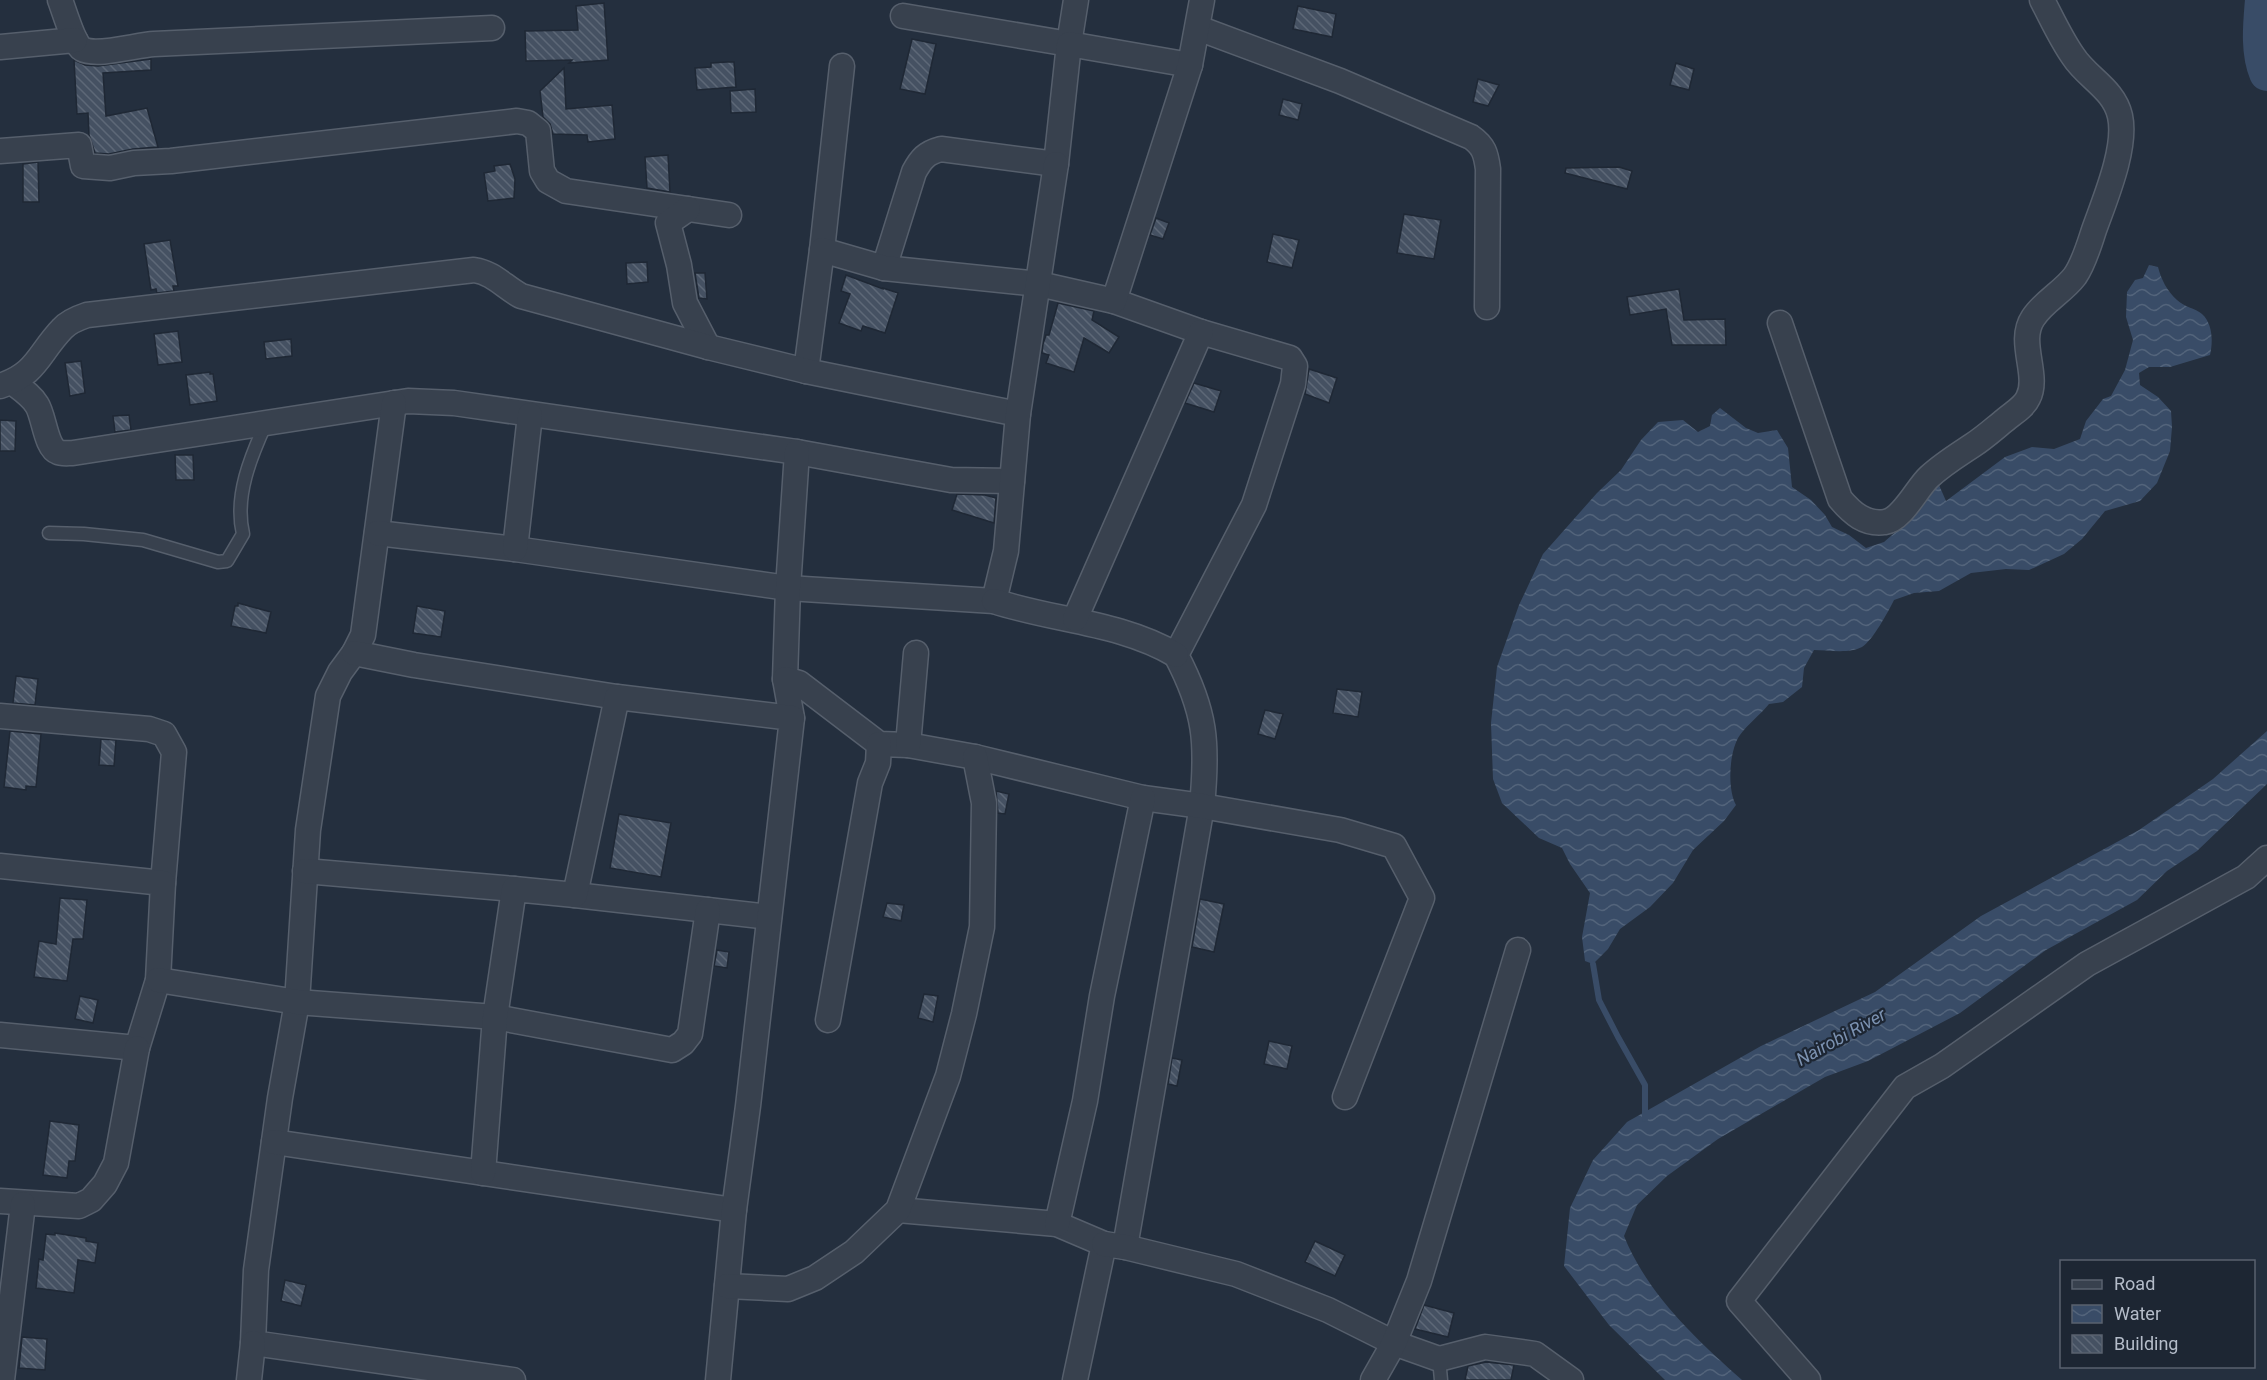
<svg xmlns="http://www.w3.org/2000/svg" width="2267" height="1380" viewBox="0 0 2267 1380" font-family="Roboto,sans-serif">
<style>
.water{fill:url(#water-waves)}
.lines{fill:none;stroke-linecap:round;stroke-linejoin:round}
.stream{stroke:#394c67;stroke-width:6}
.river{stroke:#394c67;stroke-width:36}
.building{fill:url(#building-back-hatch);stroke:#1f2835;stroke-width:1.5}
.lane-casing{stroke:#565f6c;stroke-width:15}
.street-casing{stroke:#565f6c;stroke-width:27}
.lane{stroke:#38414e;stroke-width:12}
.street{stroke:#38414e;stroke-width:24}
.labels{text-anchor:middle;stroke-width:4.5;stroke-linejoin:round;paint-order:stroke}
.water-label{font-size:18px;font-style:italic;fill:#7c92b1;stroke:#1d2633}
</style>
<defs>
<pattern id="water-waves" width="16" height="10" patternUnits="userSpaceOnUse" patternTransform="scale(1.5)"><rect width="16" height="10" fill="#394c67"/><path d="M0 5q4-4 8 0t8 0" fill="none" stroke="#53647b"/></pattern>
<pattern id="building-back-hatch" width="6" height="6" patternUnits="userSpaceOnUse" patternTransform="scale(1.5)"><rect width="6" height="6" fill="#455162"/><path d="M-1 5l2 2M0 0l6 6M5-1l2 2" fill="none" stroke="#5d6877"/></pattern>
</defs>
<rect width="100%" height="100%" fill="#242f3e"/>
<!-- water -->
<g class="water">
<path d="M2149 265 2158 267C2161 279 2167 291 2177 300 2184 307 2195 308 2202 314 2213 324 2213 342 2210 355L2170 367H2149L2139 373 2140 385 2158 397 2171 411 2172 427 2170 451 2157 483 2140 501 2105 511 2082 539 2064 554 2029 570 2006 569 1971 573 1939 591 1914 593 1894 600C1888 612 1873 640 1862 647 1849 654 1828 650 1814 650L1804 668 1802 687 1783 702 1769 704C1761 714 1747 725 1740 735 1729 750 1727 789 1736 805L1724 821 1693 850 1673 883 1650 907 1620 929 1608 949 1593 964 1585 961 1582 937 1590 893 1570 864 1562 848 1539 838 1502 803 1493 779 1491 723 1497 667 1519 605 1543 554 1597 493 1621 470 1641 440 1658 422 1683 420 1698 432 1710 426 1712 415 1720 408 1746 428 1758 433 1777 430 1788 448 1792 487 1811 500 1825 515 1832 527 1849 535 1866 548 1884 542 1899 529 1939 485 1946 501 2005 457 2032 447 2054 449 2080 439 2086 421 2103 399 2111 396 2125 370 2133 340 2126 317 2127 292 2135 280 2143 278Z"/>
<path d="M2267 731V784L2197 851 2167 871 2137 900 2046 950 1960 1013 1868 1061 1825 1077 1718 1139 1667 1176 1637 1205 1624 1236C1648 1295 1695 1338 1742 1380H1665L1609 1325 1564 1266 1570 1208 1593 1160 1627 1122 1761 1046 1875 992 1981 916 2139 830 2213 779Z"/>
</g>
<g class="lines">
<!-- stream -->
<g class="stream">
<path d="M2255 0 2262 10"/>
<path d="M1593 964 1599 1000 1618 1037 1645 1085V1119"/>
</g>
<!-- river -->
<path class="river" d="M2263 0C2261 24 2258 51 2267 73"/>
</g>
<!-- building -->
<g class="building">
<path d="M604 3 608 60 569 63 572 60 526 61 525 31 578 30 576 6Z"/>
<path d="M1298 6 1336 14 1332 37 1293 29Z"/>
<path d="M912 39 936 44 925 94 900 89Z"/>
<path d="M151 59V70L103 73 106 116 147 108 158 147 133 149 109 154 95 153 89 135 88 113 77 114 74 60 85 65 98 66Z"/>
<path d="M727 62H734L736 87 697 90 695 68 711 67V63Z"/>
<path d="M1676 63 1694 69 1689 90 1670 85Z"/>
<path d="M564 68 566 109 612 105 615 139 588 142 587 135 553 134 550 124 543 117 540 91Z"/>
<path d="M1478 79 1499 85 1488 106 1473 102Z"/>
<path d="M755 89 756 112 731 113 730 91Z"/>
<path d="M1283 99 1302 104 1298 120 1279 115Z"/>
<path d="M668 155 670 192 647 188 645 157Z"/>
<path d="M38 162 39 202H23V164Z"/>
<path d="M510 164 515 179 514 198 488 201 484 173 495 171 494 166Z"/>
<path d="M1619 167 1632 171 1627 189 1565 173 1566 168Z"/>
<path d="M1404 214 1441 220 1434 259 1397 253Z"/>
<path d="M1156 218 1169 223 1163 239 1150 235Z"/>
<path d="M1273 234 1299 240 1292 268 1267 262Z"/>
<path d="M170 240 178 286H173L174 291 157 293 156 289 151 290 144 244Z"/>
<path d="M647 262 648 282 627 284 626 263Z"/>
<path d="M695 273H705L707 299 699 298Z"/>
<path d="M846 275 883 289V288L898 293 885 333 863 326 861 331 839 323 850 294 841 291Z"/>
<path d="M1679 289 1684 320 1725 319 1726 345H1672L1666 309 1630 315 1627 297Z"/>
<path d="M1058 303 1094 311 1092 320 1119 337 1109 353 1084 338 1074 372 1046 363 1049 355 1042 353 1043 344 1046 335H1049Z"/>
<path d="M178 331 182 362 158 365 154 334Z"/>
<path d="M291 339 292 356 266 359 264 342Z"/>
<path d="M81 361 85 393 70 396 65 363Z"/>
<path d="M1309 369 1337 378 1329 403 1305 394Z"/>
<path d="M210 372V374H213L217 401 190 405 186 375Z"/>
<path d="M1194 383 1221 391 1214 412 1185 403Z"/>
<path d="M129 415 131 430 115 432 113 416Z"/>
<path d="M0 420 16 421 15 451H0Z"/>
<path d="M175 455H193L194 480H176Z"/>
<path d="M957 494 985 495 996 498 994 523 952 510Z"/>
<path d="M238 603 271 612 266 633 231 626 235 606H238Z"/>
<path d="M417 606 445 611 441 637 413 633Z"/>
<path d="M16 676 38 679 35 705 13 703Z"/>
<path d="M1337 689 1362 692 1358 717 1333 713Z"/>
<path d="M1265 710 1283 714 1275 739 1258 734Z"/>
<path d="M10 731 41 734 36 787 26 786V790L4 787Z"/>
<path d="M101 739 116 740 114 766 99 765Z"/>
<path d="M996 791 1009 794 1005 814 998 813Z"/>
<path d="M619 814 671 823 661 877 610 868Z"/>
<path d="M60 898 87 900 83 939H73L67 981 34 977 39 941 56 944Z"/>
<path d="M1200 899 1224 904 1214 952 1192 947Z"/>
<path d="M887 903 904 905 901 921 883 917Z"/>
<path d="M717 950 729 952 727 968 714 966Z"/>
<path d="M924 994 938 996 933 1022 918 1018Z"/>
<path d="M80 996 98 1000 93 1023 75 1019Z"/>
<path d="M1269 1041 1292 1046 1287 1069 1264 1064Z"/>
<path d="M1172 1058 1182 1060 1177 1086 1168 1084Z"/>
<path d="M50 1121 79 1125 75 1161H69L67 1178 43 1175Z"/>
<path d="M55 1233 86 1238V1241L98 1243 95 1263 78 1260 74 1293 36 1288 39 1259 43 1260 46 1234 55 1235Z"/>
<path d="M1315 1241 1345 1255 1335 1276 1305 1262Z"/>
<path d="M285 1280 306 1285 301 1306 281 1301Z"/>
<path d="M1424 1305 1454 1313 1448 1337 1415 1329Z"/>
<path d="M22 1337 47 1339 45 1370 19 1368Z"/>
<path d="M1486 1362 1514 1365 1511 1380H1465L1468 1366Z"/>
</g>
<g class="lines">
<defs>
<g id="lane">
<path d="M49 533 84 534 143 540 218 562 227 561 243 534C234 496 251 456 266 423"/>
<path d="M1439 1359 1441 1380"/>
</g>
<g id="street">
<path d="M60 0C64 10 74 45 82 49 97 57 136 45 154 44 267 39 380 34 492 28"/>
<path d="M903 16 1069 44 1076 0"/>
<path d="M1198 28 1340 81 1471 137C1484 146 1486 154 1488 169L1487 307"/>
<path d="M0 47 75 40"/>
<path d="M0 151 79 145 83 166 110 168 134 163 171 161 517 121 528 123 538 131 542 171 548 181 566 191 729 215"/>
<path d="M688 209 668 223 679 265 685 303 708 347"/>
<path d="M822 250 842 66"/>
<path d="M884 268 914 172C921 159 926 153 941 149L1056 164 1069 44 1190 65"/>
<path d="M1114 301 1201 332 1290 358 1295 366 1293 384 1254 505 1176 655C1206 712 1208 743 1202 806L1125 1247"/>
<path d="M1780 323 1840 499C1852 513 1865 525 1885 522 1902 520 1917 488 1929 477 1943 464 1958 455 1973 445 1984 438 1995 428 2005 420 2013 413 2024 407 2028 398 2040 375 2017 342 2033 318 2044 301 2063 292 2075 276 2084 263 2089 245 2094 230 2105 199 2127 148 2120 116 2114 89 2087 78 2073 56 2061 39 2052 19 2042 0"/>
<path d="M806 371 822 250 884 268 1039 284 1114 301 1190 65 1202 0"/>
<path d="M12 382C21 389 31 395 37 405 44 416 46 448 58 452 62 454 68 453 73 453L408 401 454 403 797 452 951 480 1012 481"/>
<path d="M0 386C37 374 38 354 62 329 68 322 78 318 87 315L474 270C494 273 504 287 521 296L708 347 806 371 1018 414"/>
<path d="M394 403 363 635 354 653 340 672 328 696 308 830 297 1002 280 1098 256 1270 253 1343 513 1380"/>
<path d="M377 533 515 549 788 588 994 601 1006 551 1018 414 1056 164"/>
<path d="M515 549 530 415"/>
<path d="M994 601C1054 621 1120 622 1176 655"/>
<path d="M1075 619 1201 332"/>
<path d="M354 653 414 665 617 697"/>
<path d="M785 679 788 588 797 452"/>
<path d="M0 716 149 729 164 734 174 752 163 883"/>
<path d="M792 718 785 679 799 683 879 744 908 745 975 757 1143 798 1202 806 1340 830 1394 846 1422 898 1345 1097"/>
<path d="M908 745 916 653"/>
<path d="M0 866 163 883 158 980 137 1048 0 1035"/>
<path d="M305 871 514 889"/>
<path d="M575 895 769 917"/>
<path d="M158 980 297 1002 495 1017 672 1050 683 1043 690 1034 708 910"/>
<path d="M828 1020 870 783 878 763 879 744"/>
<path d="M274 1142 734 1210"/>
<path d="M483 1173 495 1017 514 889 575 895 617 697 792 718 748 1106 734 1210 718 1380"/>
<path d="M0 1201 79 1206 91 1200 105 1184 116 1163 137 1048"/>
<path d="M898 1210 1057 1224 1104 1244 1075 1380"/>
<path d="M1057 1224 1085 1101 1102 996 1143 798"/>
<path d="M1104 1244 1125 1247 1236 1274 1328 1310 1394 1343 1439 1359 1485 1347 1535 1354 1571 1380"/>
<path d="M727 1286 788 1289 815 1278 854 1252 898 1210 948 1076 964 1014 982 927 984 803 975 757"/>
<path d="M2 1380 23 1204"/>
<path d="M249 1380 253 1343"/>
<path d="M1373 1380 1394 1343 1419 1281 1518 950"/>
<path d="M1808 1380 1739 1301 1905 1087 1942 1066 2087 964 2246 877 2267 858"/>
</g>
</defs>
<!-- lane casing -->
<use href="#lane" class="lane-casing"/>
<!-- street casing -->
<use href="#street" class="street-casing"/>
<!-- lane -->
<use href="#lane" class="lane"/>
<!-- street -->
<use href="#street" class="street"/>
</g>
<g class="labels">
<!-- water labels -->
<g class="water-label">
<text transform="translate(1841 1037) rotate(-29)" y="6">Nairobi River</text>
</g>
</g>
<!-- legend -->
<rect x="2060" y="1260" width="195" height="108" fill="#1d2633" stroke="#59626f" stroke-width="1.5"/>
<rect x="2072" y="1280" width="30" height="9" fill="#38414e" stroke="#59626f" stroke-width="1.5"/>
<text x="2114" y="1290" font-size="18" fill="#b4bcc9">Road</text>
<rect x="2072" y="1305" width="30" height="18" fill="url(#water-waves)" stroke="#59626f" stroke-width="1.5"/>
<text x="2114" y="1320" font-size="18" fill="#b4bcc9">Water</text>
<rect x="2072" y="1335" width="30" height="18" fill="url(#building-back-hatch)" stroke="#59626f" stroke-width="1.5"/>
<text x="2114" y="1350" font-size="18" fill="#b4bcc9">Building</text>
</svg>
